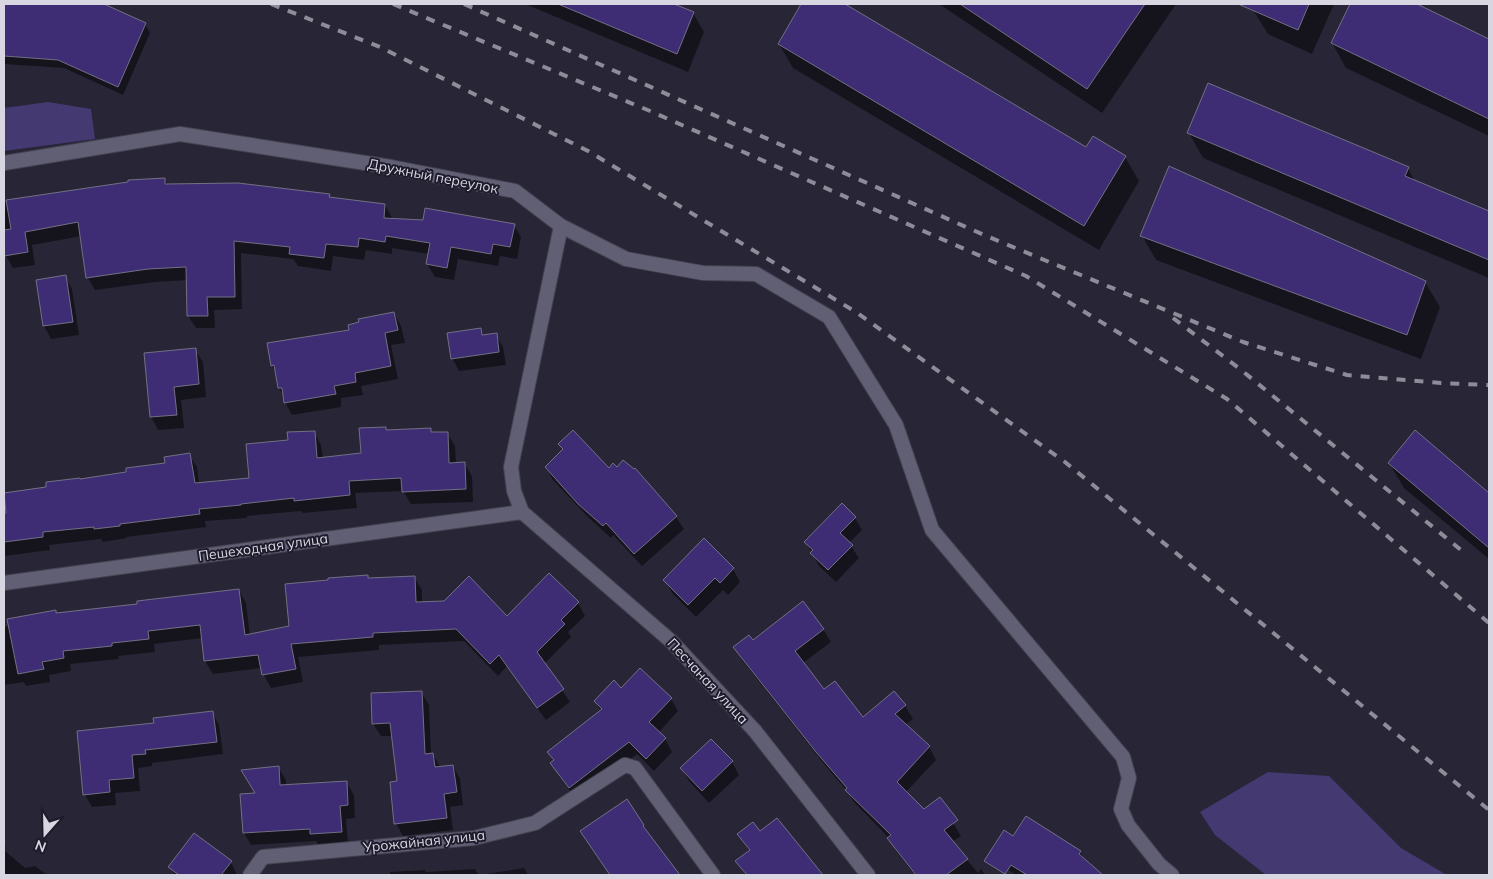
<svg xmlns="http://www.w3.org/2000/svg" width="1493" height="879" viewBox="0 0 1493 879" font-family="Mulish,sans-serif">
<style>
.green{fill:#443971}
.shadow{fill:#0007}
.building{fill:#3e2d75;stroke:#727084}
.lines{fill:none;stroke-linecap:round;stroke-linejoin:round}
.minor-casing{stroke:#444251;stroke-width:16}
.minor{stroke:#615f73;stroke-width:14}
.rail{stroke:#8e8c99;stroke-width:4;stroke-dasharray:9 9;stroke-linecap:butt}
.labels{text-anchor:middle;stroke-width:4;stroke-linejoin:round;paint-order:stroke}
.street-label{font-size:14px;fill:#d7d6e1;stroke:#1e1c2c}
</style>
<rect width="100%" height="100%" fill="#282636"/>
<!-- green -->
<g class="green">
<path d="M48 102 91 109 95 139 4 151V108Z"/>
<path d="M1268 772 1329 776 1401 848 1447 875H1266L1215 835 1200 812Z"/>
</g>
<!-- shadow -->
<g class="shadow">
<path d="M4 4H101L145 24 150 33 123 95 64 68 4 64Z"/>
<path d="M525 4H670L693 13 704 32 688 72Z"/>
<path d="M803 4H815L825 10 828 4H843L1087 149 1125 157 1139 181 1099 250 793 68 779 44Z"/>
<path d="M939 4H1176L1102 113Z"/>
<path d="M1256 4H1334L1312 54 1268 34 1253 10Z"/>
<path d="M1351 4H1414L1489 40V136L1346 68 1332 43Z"/>
<path d="M1189 133 1408 168 1415 182 1489 212V278L1203 158Z"/>
<path d="M164 179 168 185 329 195 331 198 385 205 392 218V220L514 225 521 237 517 259 500 256 498 266 458 259 454 280 435 277 427 264 429 254 392 248V254L366 250 364 260 333 256 331 271 298 266 293 259 241 253 242 309 214 310 215 328H196L188 316V280L155 282 95 290 88 278 82 236 32 245 35 265 13 268 5 254 4 255V202Z"/>
<path d="M1142 236 1425 282 1440 307 1421 359 1156 260Z"/>
<path d="M65 277 72 289 79 335 51 339 44 326 37 281Z"/>
<path d="M394 313 401 326 405 343 391 345 398 379 361 386 363 395 341 398V407L292 415 285 402 284 397 279 388 277 375 272 365Z"/>
<path d="M480 330 484 336 496 335 503 347 506 365 459 371 452 358Z"/>
<path d="M195 350 203 362 206 397 181 400 184 428 158 430 151 417 145 354Z"/>
<path d="M385 428 387 431 430 429 433 434 447 433 455 446 456 463H464L472 476 473 502 411 504 403 491 355 493 357 508 303 513 301 511 247 516V518L205 521 206 527 126 537 127 538 103 542 101 539 49 545 50 550 4 556V559V498L80 480 128 473 167 464 189 455 197 467 199 484 250 479 289 441 314 432 321 445 323 458 362 455Z"/>
<path d="M1415 432 1489 494V559L1404 488 1389 463Z"/>
<path d="M560 445 609 470 634 471 635 470 676 517 684 529 642 566 613 535 611 538 587 516 553 480 546 467 563 451Z"/>
<path d="M855 518 862 530 849 543 859 558 836 582 819 566 806 542Z"/>
<path d="M704 540 733 569 740 582 728 595 723 590 696 617 672 593 665 580Z"/>
<path d="M367 576 369 579 414 577 422 590V603L507 618 578 603 585 616 568 632 571 637 544 664 570 702 546 720 507 666 498 676 464 641 379 645V650L298 657 303 682 271 688 264 675 262 668 213 674 205 661 202 638 154 644 155 652 118 656 119 659 70 664 71 671 49 675 50 682 26 686 24 682 4 685V627L57 615 138 605 239 590 246 603 250 636 290 627Z"/>
<path d="M823 629 831 642 803 663 824 691 862 719 894 692 905 706 913 719 905 725 929 747 936 760 906 792 924 811 939 800 961 836 952 842 978 873 981 869 985 875H915L896 851 889 838 854 802 847 791 824 764 742 660 735 647 753 641Z"/>
<path d="M621 690 671 699 678 711 658 733 665 739 672 752 654 771 637 754 577 800 559 776 552 764 554 762 548 752 601 711 595 701Z"/>
<path d="M421 692 429 705 431 755 433 754 440 767 453 766 460 779 463 805 450 807 453 830 403 836 396 823 398 782 393 736H381L373 724Z"/>
<path d="M212 712 219 725 223 754 152 763V766L138 768 140 791 115 793 116 805 92 807 85 795 155 724Z"/>
<path d="M732 762 739 775 709 803 689 781 681 768Z"/>
<path d="M278 767 286 780V786L346 782 354 795 355 818 346 819 348 844 319 846 316 841 251 845 244 833 257 794Z"/>
<path d="M626 801 649 835 678 875H607L609 874 589 844Z"/>
<path d="M777 819 821 875H745L737 861 750 852 739 834 760 833Z"/>
<path d="M1014 838 1080 852 1086 862 1101 875H1016L999 864Z"/>
<path d="M4 843 6 848 4 850 25 868 35 866 47 875H4Z"/>
<path d="M231 862 237 875H175L170 867Z"/>
<path d="M524 868 528 875H479Z"/>
<path d="M475 869 479 875H390V872L425 870 426 872Z"/>
</g>
<!-- building -->
<g class="building">
<path d="M4 4H104L146 23 118 87 58 60 4 56Z"/>
<path d="M558 4H674L694 12 677 54Z"/>
<path d="M801 4H845L1086 147 1093 136 1126 156 1084 226 778 44Z"/>
<path d="M960 4H1145L1087 89Z"/>
<path d="M1238 4H1309L1298 30Z"/>
<path d="M1350 4H1417L1489 39V119L1331 43Z"/>
<path d="M1208 83 1409 167 1405 176 1489 211V260L1187 133Z"/>
<path d="M1169 166 1426 281 1407 335 1140 236Z"/>
<path d="M165 178V184L238 183 330 194 329 197 385 204 384 218 423 220 425 208 515 224 510 247 493 244 491 254 451 247 447 268 426 264 430 243 386 236 385 242 359 238 358 247 326 244 324 258 289 254 290 247 234 241 235 297H207L208 316H187L186 267 148 269 86 278 78 222 25 232 28 252 4 256V230L11 229 6 200 128 182V180Z"/>
<path d="M66 275 73 322 43 326 36 280Z"/>
<path d="M394 312 398 330 385 333 391 366 355 373 356 382 334 386 336 394 284 403 282 388H278L274 365 271 366 267 343 349 330 348 325 359 322 358 319Z"/>
<path d="M481 328 482 335 497 333 499 352 451 359 447 333Z"/>
<path d="M196 348 199 384 174 387 177 415 150 417 144 353Z"/>
<path d="M386 427V430L431 428V432H448L449 463 465 462 466 489 402 492 401 478 349 481 350 495 294 501V498L241 504V505L199 509 200 514 120 524V526L94 529V527L43 532V537L4 542V513H6L4 493 46 487V482L80 478V479L126 472V468L165 463 164 457 190 453 195 483 249 478 246 444 288 440 287 432 315 431 317 458 361 453 359 428Z"/>
<path d="M573 430 609 468 613 463 617 467 623 460 634 469 635 468 677 516 634 554 606 523 603 526 578 504 545 467 563 449 558 444Z"/>
<path d="M1415 430 1489 493V548L1388 463Z"/>
<path d="M842 503 856 517 840 533 853 545 828 570 810 553 813 550 804 542Z"/>
<path d="M704 538 734 568 720 583 715 578 688 605 663 580Z"/>
<path d="M549 573 579 602 561 620 565 624 537 652 564 689 537 708 499 655 490 664 456 629 373 633V637L291 644 296 669 262 675 258 655 204 661 200 625 148 631 149 639 112 643V646L63 651 64 658 42 662 44 669 18 674 7 619 56 610V613L137 604V601L239 589 245 635 289 626 285 584 328 580V578L368 575V578L415 576 416 602 444 601 469 576 507 616Z"/>
<path d="M803 601 824 629 795 651 824 689 835 681 863 717 894 691 906 705 895 714 930 746 897 782 924 809 940 797 958 820 944 830 968 859 946 875H916L887 838 891 835 845 790 847 788 816 752 733 647 749 635 753 640Z"/>
<path d="M640 668 672 698 649 722 666 738 646 759 629 742 569 788 550 763 554 760 547 752 602 709 594 701 614 680 621 688Z"/>
<path d="M422 691 425 754 433 753 435 767 453 765 457 792 444 794 447 818 394 824 390 782 397 781 390 723 372 724 371 693Z"/>
<path d="M213 711 217 742 145 750 146 754 132 755 134 778 109 780 110 792 83 795 77 731 154 723 153 718Z"/>
<path d="M711 739 733 761 702 791 680 768Z"/>
<path d="M279 766 280 785 347 781 348 805 340 806 342 832 310 834V829L243 833 240 794 255 793 241 770Z"/>
<path d="M627 799 644 825 643 826 680 875H610L580 831Z"/>
<path d="M1026 816 1081 851 1079 854 1103 875H1027L1011 865 1005 874 984 861 1004 830 1013 836Z"/>
<path d="M777 818 803 850 823 875H747L735 861 750 850 737 834 753 822 760 831Z"/>
<path d="M194 833 232 861 221 875H179L168 867Z"/>
</g>
<g class="lines">
<defs>
<g id="minor">
<path d="M4 163 180 134 391 167 515 191 561 226 626 259 703 273 756 274 829 317 896 425 932 530 1123 757 1129 778 1121 809 1128 825 1159 864 1172 875"/>
<path d="M561 226 511 467 514 491 522 512 672 642 755 731 868 875"/>
<path d="M4 583 522 512"/>
<path d="M250 875 263 857 474 838 535 823 625 765 635 768 713 875"/>
</g>
</defs>
<!-- minor casing -->
<use href="#minor" class="minor-casing"/>
<!-- minor -->
<use href="#minor" class="minor"/>
<!-- rail -->
<g class="rail">
<path d="M271 4 380 47 588 151 856 312 1065 462 1489 810"/>
<path d="M393 4 650 111 1026 276 1227 399 1489 623"/>
<path d="M464 4 984 235 1243 342 1347 375 1441 383 1489 385"/>
<path d="M1173 318 1240 369 1461 550"/>
</g>
</g>
<g class="labels">
<!-- street labels -->
<g class="street-label">
<text transform="translate(433 176) rotate(11)" y="5">Дружный переулок</text>
<text transform="translate(263 547) rotate(-8)" y="5">Пешеходная улица</text>
<text transform="translate(708 681) rotate(47)" y="5">Песчаная улица</text>
<text transform="translate(424 841) rotate(-6)" y="5">Урожайная улица</text>
</g>
</g>
<!-- border -->
<rect width="1493" height="879" fill="none" stroke="#d7d6e1" stroke-width="10"/>
<!-- north arrow -->
<g transform="translate(45 834) rotate(200)" stroke="#1e1c2c" stroke-width="4" paint-order="stroke">
<path d="M0-4L9 19L0 12L-9 19Z" fill="#d7d6e1"/>
<text y="-8" font-size="14" font-weight="bold" text-anchor="middle" fill="#d7d6e1">N</text>
</g>
</svg>
